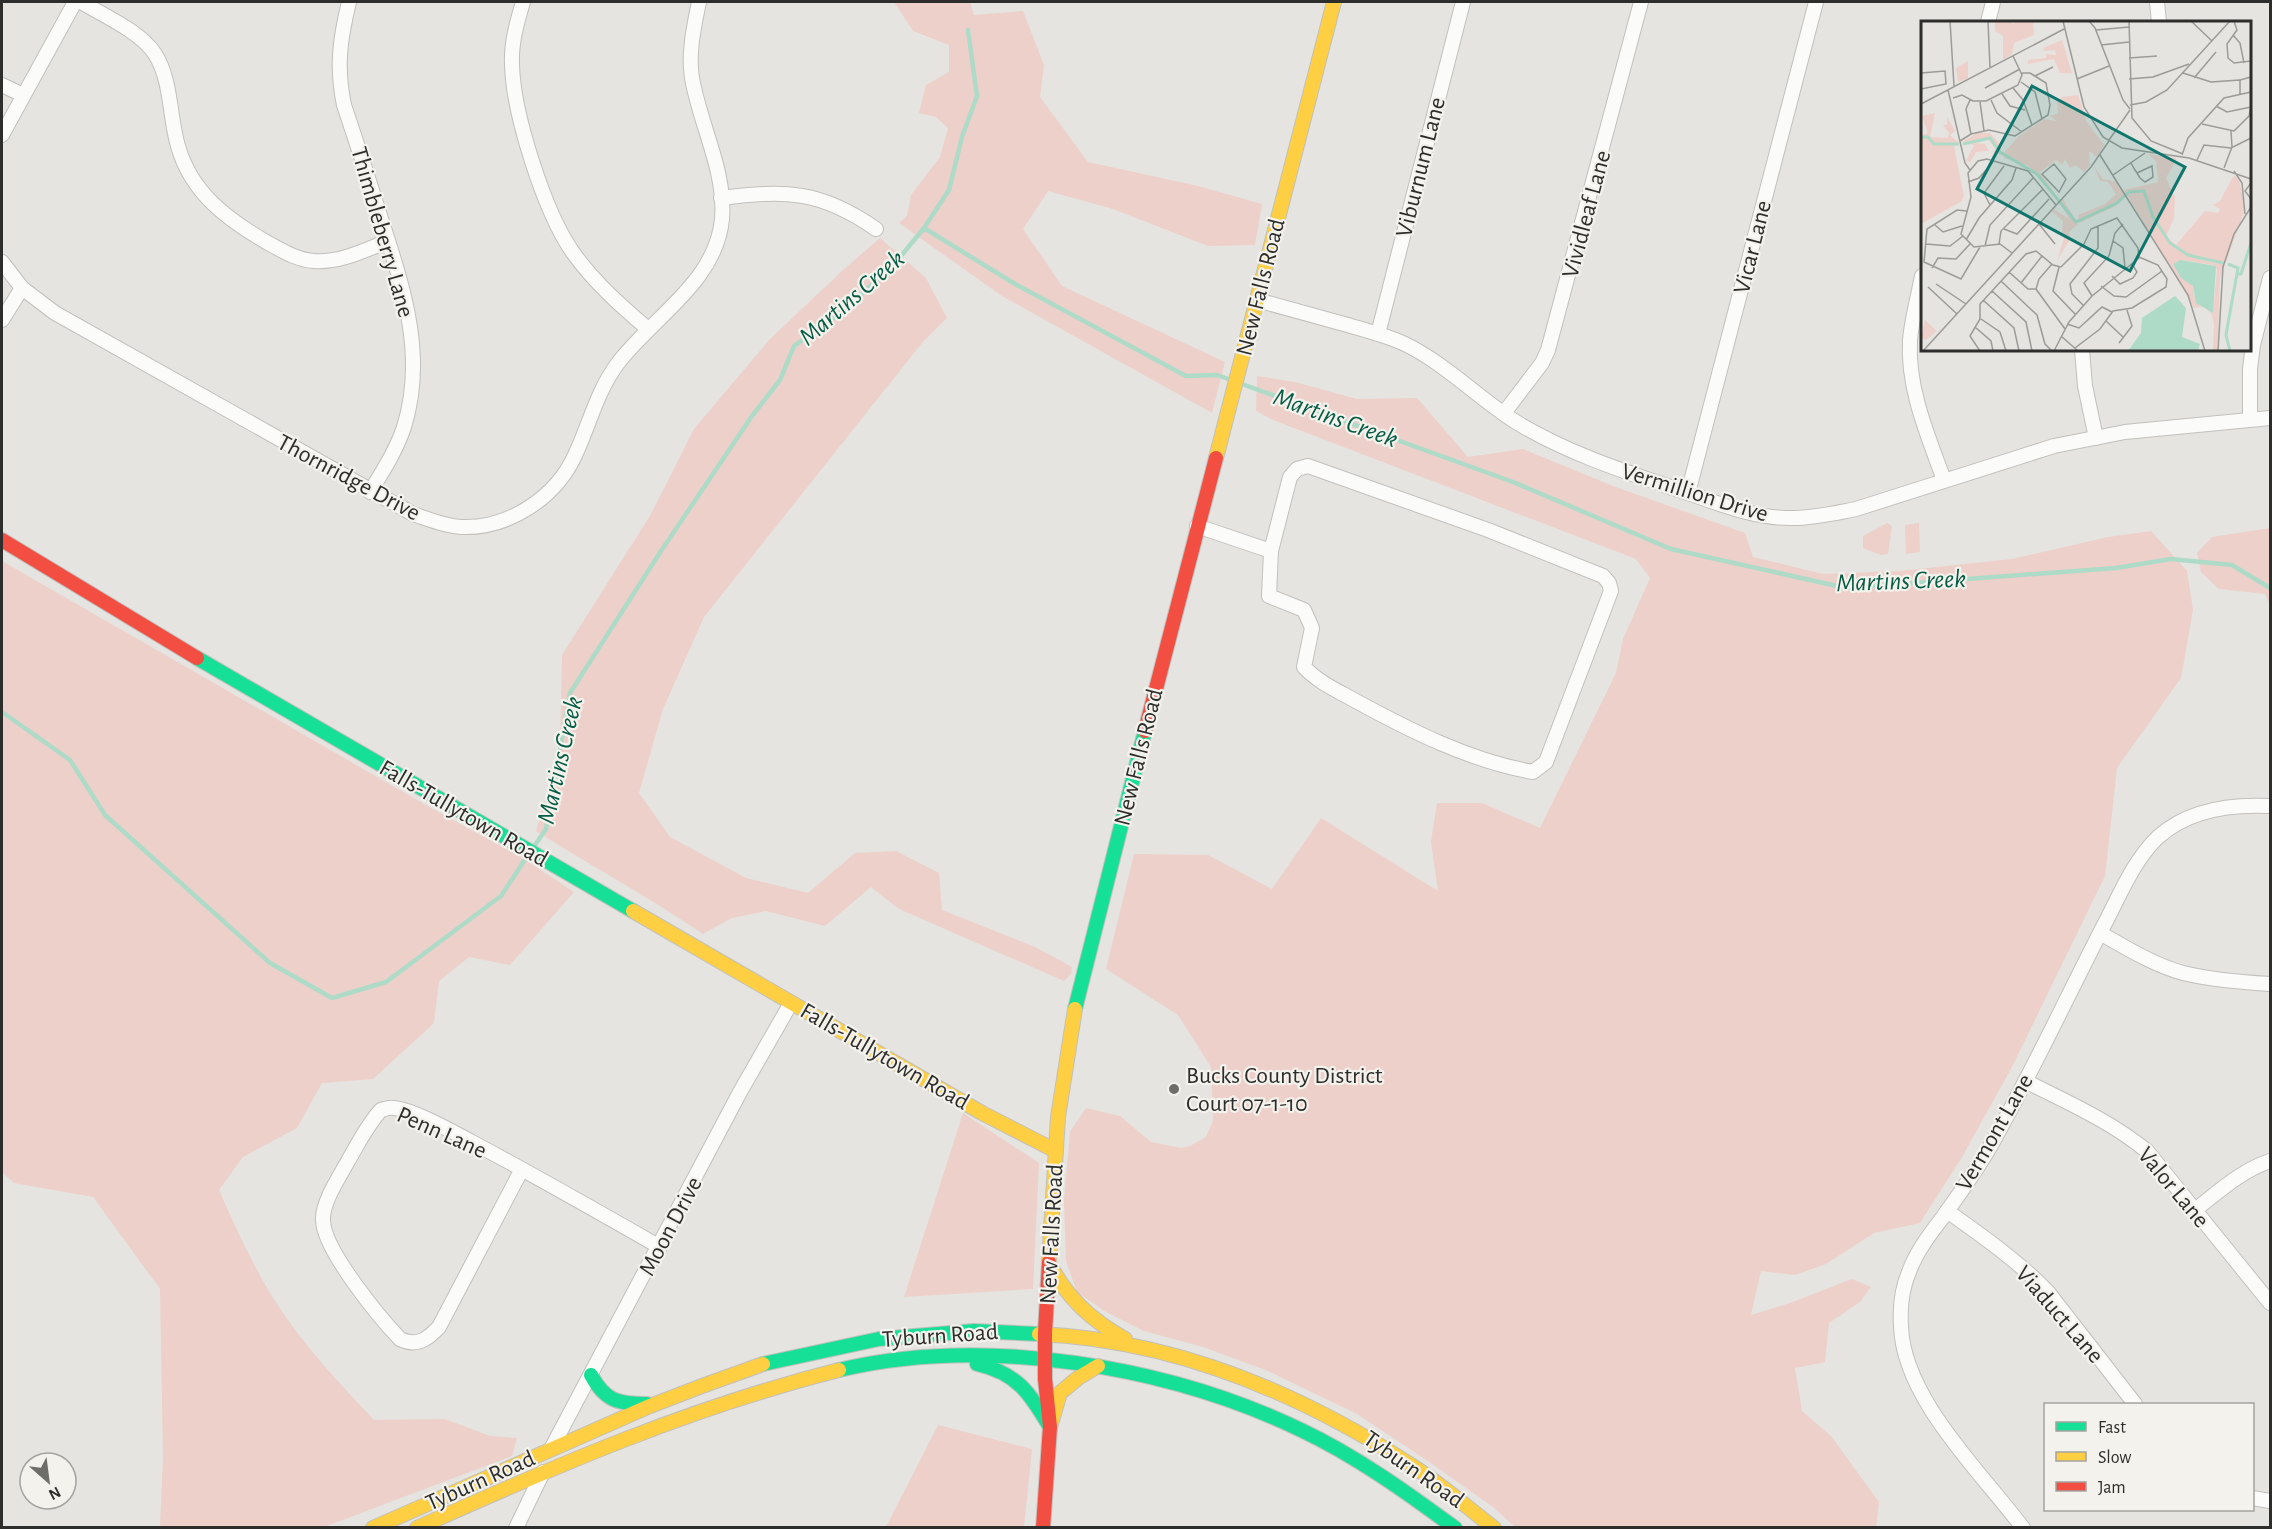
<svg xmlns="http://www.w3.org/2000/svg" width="2272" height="1529" viewBox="0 0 2272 1529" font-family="'Alegreya Sans',sans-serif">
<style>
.green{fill:#edd0c9}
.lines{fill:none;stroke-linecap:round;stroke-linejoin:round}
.stream{stroke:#aedac8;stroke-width:4.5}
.street-casing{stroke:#c1c0bd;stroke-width:16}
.fast-casing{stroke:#c1c0bd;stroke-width:16}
.slow-casing{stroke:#c1c0bd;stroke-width:16}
.jam-casing{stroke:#c1c0bd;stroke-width:16}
.street{stroke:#fbfbfa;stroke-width:14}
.fast{stroke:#16e098;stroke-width:14}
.slow{stroke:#ffcf43;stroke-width:14}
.jam{stroke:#f24e42;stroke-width:14}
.poi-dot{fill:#6d6d6a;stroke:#f4f2ec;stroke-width:2}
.labels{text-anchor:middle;stroke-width:4.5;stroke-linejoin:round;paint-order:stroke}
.street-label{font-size:24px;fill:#2d2d2b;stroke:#f4f2ec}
.poi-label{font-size:24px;fill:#2d2d2b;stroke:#f4f2ec;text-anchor:start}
.water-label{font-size:26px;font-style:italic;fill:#055b44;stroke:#f4f2ec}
.inset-river{fill:none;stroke:#aedac8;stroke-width:3}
.inset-road{fill:none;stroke:#9b9b98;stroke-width:1.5}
.view{fill:#0f766e;fill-opacity:0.15;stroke:#0f766e;stroke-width:3}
.inset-edge{fill:none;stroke:#2d2d2b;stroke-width:3}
</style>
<rect width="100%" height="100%" fill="#e5e4e0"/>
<!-- green -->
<g class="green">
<path d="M894 2H970L974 15 1023 11 1044 65 1040 97 1088 162 1198 186 1262 204 1255 245 1208 246 1113 209 1048 191 1023 229 1062 286 1225 362 1212 413 1002 296 899 223 907 216 911 195 940 157 948 128 936 117 919 113 926 85 949 72V45L913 31Z"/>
<path d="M880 238 926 278 947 318 922 343 704 617 663 709 639 793 670 837 746 878 808 893 855 853 896 851 939 873 942 910 1035 947 1072 967 1071 974 1064 981 899 909 871 887 825 926 766 911 732 918 703 934C649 897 591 866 536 831L560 748 562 655 651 514 694 429 769 340 843 270Z"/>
<path d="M1257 376 1295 382 1357 399 1417 398 1468 457 1523 449 1613 486 1745 533 1753 557 1823 574 1899 571 2012 559 2108 537 2151 531 2187 571 2193 610 2181 678 2117 768 2105 876 2012 1067 1962 1157 1920 1223 1874 1233 1826 1264 1795 1275 1761 1271 1751 1315 1790 1303 1852 1279 1871 1287 1860 1302 1829 1323 1825 1362 1795 1368 1802 1411 1831 1436 1879 1502 1876 1527H1515L1493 1507 1425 1459 1357 1414 1268 1371 1203 1347 1144 1331 1106 1312 1077 1292 1066 1261 1064 1201 1070 1132 1086 1108 1120 1116 1151 1142 1181 1148 1190 1146 1206 1137 1213 1121 1211 1067 1178 1015 1106 969 1134 854 1208 855 1272 889 1321 818 1438 891 1431 842 1437 803H1482L1540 828 1616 673 1623 639 1650 578 1636 559 1273 420 1256 411Z"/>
<path d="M1887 523 1892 526 1888 554 1881 555 1863 548V536Z"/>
<path d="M1919 523 1920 552 1906 554 1905 525Z"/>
<path d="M2270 528V604L2265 594 2219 589 2201 572 2197 553 2212 537Z"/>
<path d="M2 561 431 808 524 859 574 892 510 965 469 957 439 981 434 1023 373 1079 322 1083 297 1128 243 1157 219 1190C236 1229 254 1268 277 1304 305 1347 340 1384 374 1420L445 1419 490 1436 517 1438 512 1456 324 1527H160L163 1457 160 1289 93 1197 14 1183 2 1172Z"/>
<path d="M963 1113 1039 1163 1033 1289 904 1297Z"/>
<path d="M938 1425 1032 1449 1024 1527H886Z"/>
</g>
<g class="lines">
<!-- stream -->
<g class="stream">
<path d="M924 228 949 190 962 137 977 96 968 30"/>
<path d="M1239 383 1513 482 1671 549 1846 588 2116 568 2171 559 2232 565 2270 588"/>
<path d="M2 712 70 760 105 815 270 963 332 998 386 982 501 896 528 855"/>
<path d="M533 848 546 829 570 693 659 554 752 416 780 380 794 346 839 314 892 267 924 228 1015 284 1186 376 1217 375 1231 380"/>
</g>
<defs>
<g id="street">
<path d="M81 2C103 15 141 32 155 54 172 81 169 116 178 146 191 193 228 220 268 243 283 251 297 260 314 261 340 263 365 250 388 241"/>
<path d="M349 2C340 39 336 67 344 105 357 144 370 183 382 222 404 290 426 357 404 427 396 451 383 471 370 492"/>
<path d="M523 2C517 22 511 43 512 64 513 114 545 214 574 254 595 283 621 306 648 329"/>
<path d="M2157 2 2159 22"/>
<path d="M1988 22 1993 2"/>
<path d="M2 85 23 95"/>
<path d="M2 135 75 2"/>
<path d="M721 198C786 190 820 190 876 229"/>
<path d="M2 262 22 288 55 313 413 514C428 519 444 526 461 527 509 529 557 497 576 453 590 423 597 391 618 363 653 317 716 282 722 219 726 171 700 125 692 78 688 53 694 26 699 2"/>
<path d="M1922 276C1918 297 1912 318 1910 340 1907 388 1928 436 1944 480"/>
<path d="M1257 300C1286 308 1315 316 1344 324 1365 330 1386 335 1405 344 1446 364 1478 398 1516 422 1567 453 1623 471 1679 490 1715 502 1754 519 1793 518 1814 518 1835 513 1856 509L2054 446 2125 432 2270 418"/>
<path d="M2 320 22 288"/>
<path d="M1378 334 1463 2"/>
<path d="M2082 350 2085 386 2096 438"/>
<path d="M1504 413 1542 363 1548 350 1641 2"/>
<path d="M2250 419V369L2253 345 2270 278"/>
<path d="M1308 466 1488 530 1603 576 1609 583 1611 591 1546 762 1533 772C1470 761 1409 730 1354 700 1336 690 1318 682 1304 667L1312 628 1304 610 1269 596 1271 551 1290 477 1297 469Z"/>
<path d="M1688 493 1816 2"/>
<path d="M1197 526 1271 551"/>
<path d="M2100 933C2126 948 2154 965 2183 973 2212 980 2241 982 2270 984"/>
<path d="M2025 1081C2067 1102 2110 1121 2147 1151L2270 1303"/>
<path d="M522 1169 439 1327C427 1340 416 1347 400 1339 379 1317 323 1249 323 1220 322 1202 340 1176 348 1161 358 1144 367 1125 381 1110 385 1109 389 1107 394 1108 414 1110 451 1131 470 1141 534 1175 597 1211 660 1247"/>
<path d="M2195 1210C2218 1192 2242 1170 2270 1161"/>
<path d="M1947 1211C1982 1236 2017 1260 2048 1292L2135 1404"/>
<path d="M551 1449 740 1092 791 1003"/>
<path d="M2252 1498 2270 1501"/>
<path d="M516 1528 543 1472"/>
<path d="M2023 1528C1981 1472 1903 1398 1901 1326 1900 1309 1902 1288 1909 1272 1916 1252 1930 1234 1943 1217 1961 1191 1981 1165 1996 1136 2034 1068 2067 997 2103 927 2119 897 2133 861 2158 837 2189 809 2231 804 2270 806"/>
</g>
<g id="fast">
<path d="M197 658 633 911"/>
<path d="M1075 1009 1145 731"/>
<path d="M763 1364 879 1339 974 1331 1039 1334"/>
<path d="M977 1364C1017 1373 1030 1393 1050 1427"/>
<path d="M839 1370C985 1335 1168 1366 1301 1430 1356 1456 1406 1492 1455 1528"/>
<path d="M591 1375C605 1401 618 1404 647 1404"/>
</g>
<g id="slow">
<path d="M1216 458 1334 2"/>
<path d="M633 911 982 1113 1056 1151"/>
<path d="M1049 1262 1058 1117 1075 1009"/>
<path d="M1049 1263C1067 1298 1091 1320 1125 1339"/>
<path d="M1039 1334C1174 1340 1302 1394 1414 1467 1442 1485 1468 1508 1494 1528"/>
<path d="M1050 1427 1060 1393 1078 1378 1098 1366"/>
<path d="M373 1528 650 1406 702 1386 763 1364"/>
<path d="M417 1528C555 1466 692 1407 839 1370"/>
</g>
<g id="jam">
<path d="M2 540 197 658"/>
<path d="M1145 731 1216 458"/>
<path d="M1043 1528 1050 1427 1045 1379V1333L1049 1262"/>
</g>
</defs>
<!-- street casing -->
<use href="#street" class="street-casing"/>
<!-- fast casing -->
<use href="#fast" class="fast-casing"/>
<!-- slow casing -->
<use href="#slow" class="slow-casing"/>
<!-- jam casing -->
<use href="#jam" class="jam-casing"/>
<!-- street -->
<use href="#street" class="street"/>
<!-- fast -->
<use href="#fast" class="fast"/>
<!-- slow -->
<use href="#slow" class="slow"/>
<!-- jam -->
<use href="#jam" class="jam"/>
</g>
<!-- markers -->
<circle class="poi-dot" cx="1174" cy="1089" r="6"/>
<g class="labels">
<!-- street labels -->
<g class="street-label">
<text transform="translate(1420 167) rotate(-76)" y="8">Viburnum Lane</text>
<text transform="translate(1586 214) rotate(-75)" y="8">Vividleaf Lane</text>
<text transform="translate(383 232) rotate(74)" y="8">Thimbleberry Lane</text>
<text transform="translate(1752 247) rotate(-76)" y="8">Vicar Lane</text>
<text transform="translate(1260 287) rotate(-76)" y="8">New Falls Road</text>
<text transform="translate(349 477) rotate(28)" y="8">Thornridge Drive</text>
<text transform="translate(1695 492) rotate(17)" y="8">Vermillion Drive</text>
<text transform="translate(1138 757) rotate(-76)" y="8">New Falls Road</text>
<text transform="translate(464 813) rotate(30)" y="8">Falls-Tullytown Road</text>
<text transform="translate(885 1056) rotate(30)" y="8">Falls-Tullytown Road</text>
<text transform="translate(442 1132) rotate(24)" y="8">Penn Lane</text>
<text transform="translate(1994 1132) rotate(-60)" y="8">Vermont Lane</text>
<text transform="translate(2174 1187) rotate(50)" y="8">Valor Lane</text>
<text transform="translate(670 1226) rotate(-62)" y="8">Moon Drive</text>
<text transform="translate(1051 1234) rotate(-87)" y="8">New Falls Road</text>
<text transform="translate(2060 1314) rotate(49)" y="8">Viaduct Lane</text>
<text transform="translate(940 1335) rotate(-4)" y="8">Tyburn Road</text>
<text transform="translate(1414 1469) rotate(35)" y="8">Tyburn Road</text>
<text transform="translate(480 1480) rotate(-24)" y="8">Tyburn Road</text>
</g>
<!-- poi labels -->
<g class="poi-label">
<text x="1186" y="1083">Bucks County District<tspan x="1186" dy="28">Court 07-1-10</tspan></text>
</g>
<!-- water labels -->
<g class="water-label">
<text transform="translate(851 297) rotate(-41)" y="9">Martins Creek</text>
<text transform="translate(1336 417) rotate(20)" y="9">Martins Creek</text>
<text transform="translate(1901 580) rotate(-2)" y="9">Martins Creek</text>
<text transform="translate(559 760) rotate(-77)" y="9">Martins Creek</text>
</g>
</g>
<!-- overview -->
<g transform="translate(1921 21)">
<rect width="330" height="330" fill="#e5e4e0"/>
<path d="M74 0H91L92 4 95 0H112L113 14 93 22 91 33 82 39V15L74 10ZM141 19 151 52H139L133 38 107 43V39L125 37V33L135 34 134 29 123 30 122 27ZM47 40V57L37 61 35 47ZM157 74 165 100 183 124 176 136 168 130 169 144 163 151 155 144 149 147 144 138 141 144 135 139 119 151 138 179 107 145 83 137 82 133 98 115 123 98 136 100 129 95 137 92 136 81 141 76ZM14 92 9 116 27 117 28 111 22 105 26 103V96L34 110 29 114 38 122 33 126 43 175 41 180 0 203V114L7 112 1 95ZM56 112H69L78 122 81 133 70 131 75 129 67 118 55 122 64 123 68 130 55 131 49 141 45 140 53 124 41 121ZM227 133 256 137 245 157 254 176 253 197 245 215 255 224 284 190 297 192 299 188 292 184 299 180 313 154 318 158 324 188 299 257 296 330H292L293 302 290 292 279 286 273 287 203 169 237 161 235 140ZM259 239 292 244 296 248 292 292 282 288 274 279 272 265 254 246ZM173 145 182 158 195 161 203 174 195 185 158 202 157 194 184 183 195 173 187 161 179 160ZM142 178 157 203 148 211 149 218 136 240 144 214 141 212 142 200 131 191 133 188 148 198 139 181ZM4 299 16 310 5 319 0 317Z" fill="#edd0c9" fill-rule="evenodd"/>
<path d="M259 239 295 245 292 292 275 282 272 265 260 257 252 243ZM254 275 265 287 261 316 279 323 277 330H207L220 312 221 297Z" fill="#aedac8"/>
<path class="inset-river" d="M0 116H7L13 123H38M42 123 69 117 79 131 116 153 155 201 196 182 208 171 223 170 232 196 249 222 267 234 302 242M307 243 317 247 305 314 309 330M316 253H320L330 222"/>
<path class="inset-road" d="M29 0 33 65M67 0 69 47M142 0 163 86 182 116 201 127 268 137 330 158M168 0 174 7 202 79 209 88M208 0 211 97 230 120 262 133M270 0 291 20M313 0 316 9 306 23 307 37 313 42 330 40M175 9 208 6M312 14 319 22 323 42M180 24 208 21M208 37 236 35M0 52 24 50 25 63 0 68M262 52 290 61 319 59M114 55 132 46M273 57 295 31M156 58 188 45M208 58 232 56 268 43M100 61 114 71 121 98M64 67 99 48M92 67 102 79 111 104M27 69 44 142 49 149M81 73 89 85 104 89M319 73V59L330 56M32 77 41 74 52 80H65L97 64 101 54 92 35M49 79 45 88 50 113M70 79 76 92 101 111M59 81 63 110M0 83 143 8M209 84 225 81 246 69 309 0M295 85 306 91 330 86M281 103 313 110 328 95 330 86M188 119 209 89M39 120 50 113 68 109 94 115 127 94 129 84 125 62 109 52H101M179 134 267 274 284 330M261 134 267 117 303 77 330 71M276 139 283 124 310 127 330 117M210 142 214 149 216 152 219 157 224 161 232 156 231 145 216 152M133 143 145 158 138 171 121 153ZM303 147 311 126 310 110M313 150 321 162 324 193M192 154 224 132M47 161 58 157 72 141M330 162 324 170 330 178M69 184 63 172 83 145M46 190 36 189 6 208 3 241 40 258 59 226M13 203 22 211 41 205M118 203 134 223M83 208 96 213 128 178M45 219 58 197 91 159 95 147M192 220 202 227 204 247M5 223 29 225 42 215M78 223 80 210 122 168M64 225 69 204 113 156M91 232 79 223 53 226 40 213 50 176 47 152 57 140 66 138 107 150 135 184M131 243 118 258 115 268 144 308M138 246 132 270 154 293M11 247 17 237 35 238 49 223M88 251 107 268H115M191 255 199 263 212 257 216 251 211 243M80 260 116 294 124 323 131 330M100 262 121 235M15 263 45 283M180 265 193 275 205 276 241 250M7 266 36 293M71 270 105 301 111 330M171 275 163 262 188 235 194 212 202 203M62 279 93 307 98 330M162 284 151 273 149 263 177 227V204M60 298 79 311 85 330M185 300 202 316M146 303 158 307 181 286 191 291M54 306 70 320 72 330M140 315 157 330M198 322 211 305 206 289M154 327 179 308 192 290 211 287 245 266 246 258 237 244 218 236M2 330 170 146 188 120M59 330 49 315 59 298V283L105 233 115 230 132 244 140 246 163 223 170 208 196 197 217 227 218 237 171 275 148 301 133 330M297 330 302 246 313 213 330 186"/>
<path class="view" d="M111 65 264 146 209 250 56 168Z"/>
<rect width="330" height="330" class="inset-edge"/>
</g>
<!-- border -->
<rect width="2272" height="1529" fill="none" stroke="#2d2d2b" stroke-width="6"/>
<!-- legend -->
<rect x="2044" y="1403" width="210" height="108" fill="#f4f2ec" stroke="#a4a39f" stroke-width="1.5"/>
<rect x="2056" y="1422" width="30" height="9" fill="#16e098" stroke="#a4a39f" stroke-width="1.5"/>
<text x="2098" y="1433" font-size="18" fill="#2d2d2b">Fast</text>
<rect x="2056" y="1452" width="30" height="9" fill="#ffcf43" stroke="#a4a39f" stroke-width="1.5"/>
<text x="2098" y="1463" font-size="18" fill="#2d2d2b">Slow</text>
<rect x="2056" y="1482" width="30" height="9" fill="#f24e42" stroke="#a4a39f" stroke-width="1.5"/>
<text x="2098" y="1493" font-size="18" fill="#2d2d2b">Jam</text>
<!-- north arrow -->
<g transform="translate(48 1481) rotate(152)"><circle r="28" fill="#f4f2ec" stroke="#a4a39f" stroke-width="1.5"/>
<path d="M0-4.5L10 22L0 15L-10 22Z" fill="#6d6d6a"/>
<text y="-9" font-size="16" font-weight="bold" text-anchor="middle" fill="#2d2d2b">N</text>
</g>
</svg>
